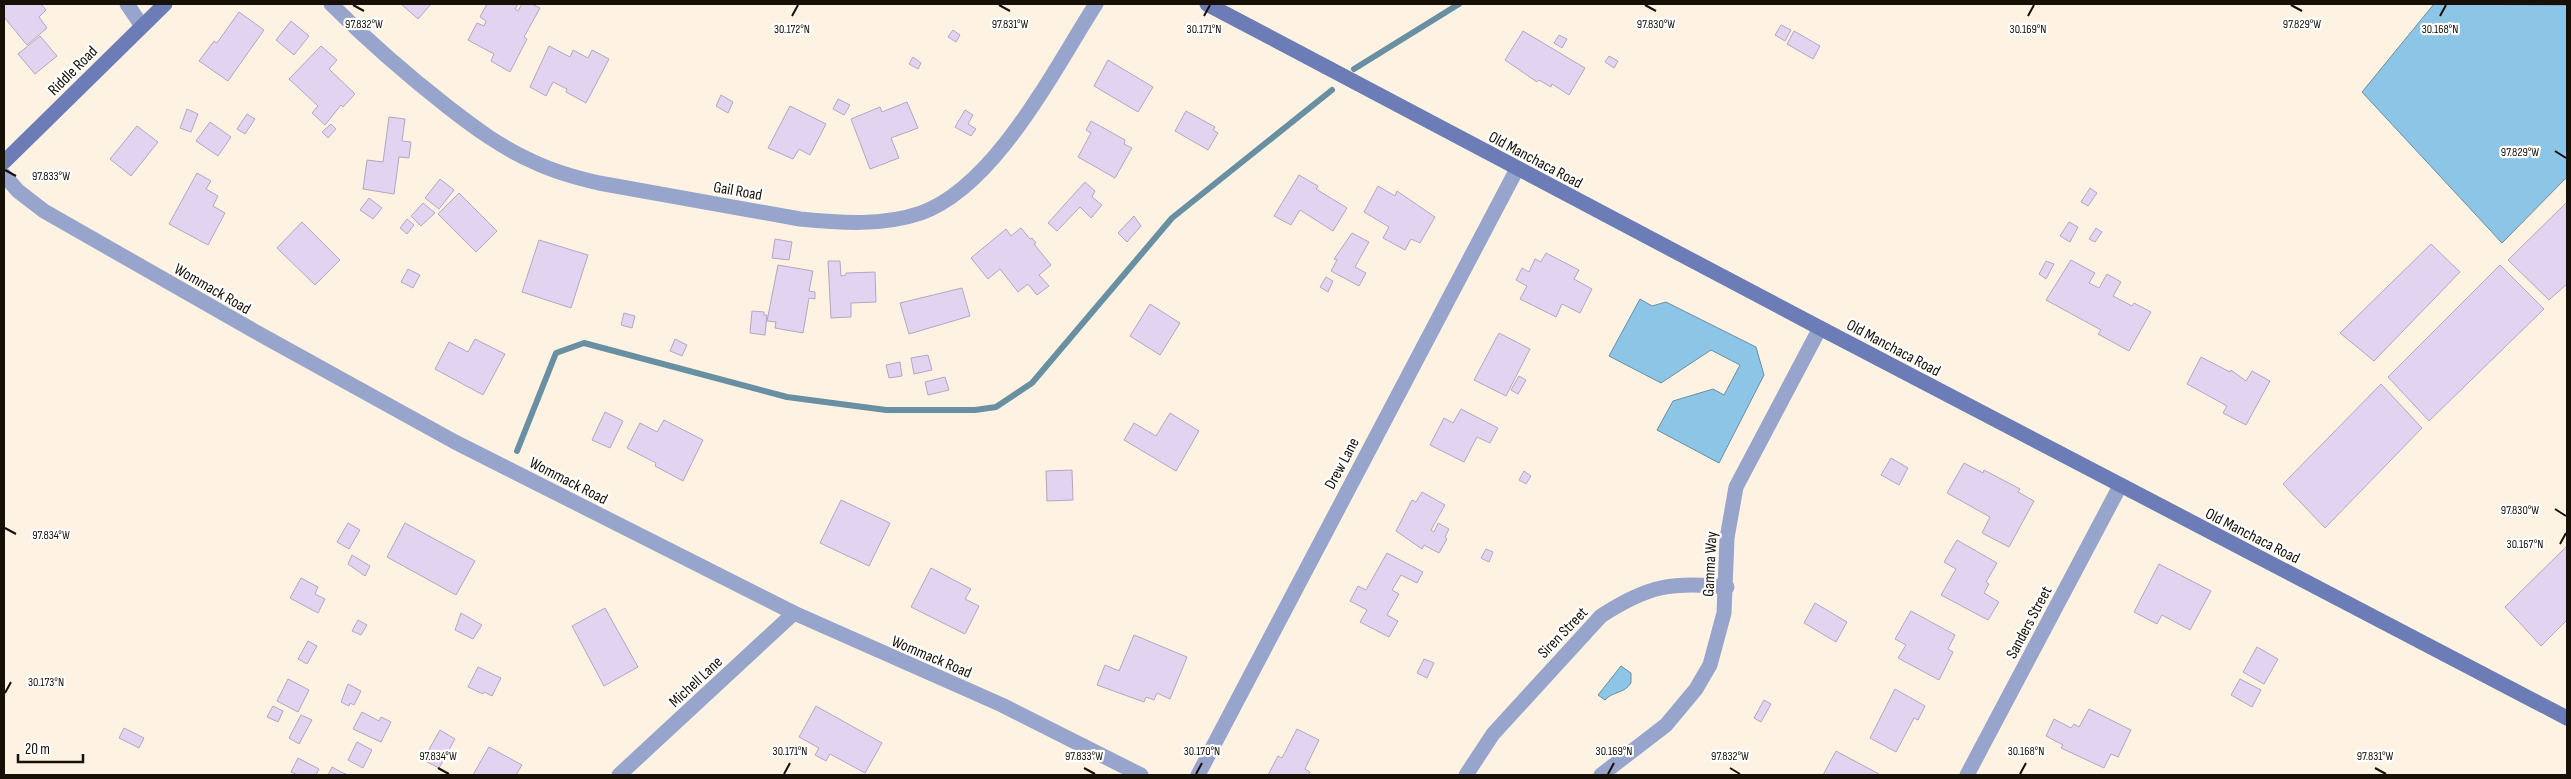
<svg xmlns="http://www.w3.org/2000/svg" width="2571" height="779" viewBox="0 0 2571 779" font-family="'Sofia Sans Condensed',sans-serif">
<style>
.water{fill:#8dc5e6;stroke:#698fa3}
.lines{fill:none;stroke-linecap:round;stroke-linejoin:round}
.stream{stroke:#698fa3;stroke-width:6}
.building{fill:#e2d3f0;stroke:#b5a6c2}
.street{stroke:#97a4cc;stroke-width:15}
.secondary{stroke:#6b7cb6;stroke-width:15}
.ticks{fill:none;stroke:#161006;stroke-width:2}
.labels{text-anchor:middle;stroke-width:4.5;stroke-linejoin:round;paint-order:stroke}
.street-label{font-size:16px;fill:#161006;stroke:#fff}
.ticks-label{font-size:12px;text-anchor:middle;fill:#161006;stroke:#fff;stroke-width:4.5;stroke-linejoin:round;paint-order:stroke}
</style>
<rect width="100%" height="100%" fill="#fef3e2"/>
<!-- water -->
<g class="water">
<path d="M2434 4 2567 5V177L2502 243 2362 92Z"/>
<path d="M1640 299 1652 306 1666 302 1756 347 1764 375 1719 463 1657 430 1673 401 1713 389 1724 395 1740 365 1711 350 1661 383 1609 356Z"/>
<path d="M1621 666 1631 673V683C1624 694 1613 691 1605 700L1598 695Z"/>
</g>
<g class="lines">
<!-- stream -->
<g class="stream">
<path d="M1354 69 1459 4"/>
<path d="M517 451 556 353 584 343 787 397 886 410H975L996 407 1032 383 1172 218 1332 90"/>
</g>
</g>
<!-- building -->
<g class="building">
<path d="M4 4H41L46 10 39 17 47 28 27 45 4 17Z"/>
<path d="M401 4H431L418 19Z"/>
<path d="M487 4H518L515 9 518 11 522 4H532L540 8 524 37 527 39 510 72 491 61 494 54 468 40 477 23 484 26 486 21 480 17Z"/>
<path d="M239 12 264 30 228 81 199 61 214 41 217 43Z"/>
<path d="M291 21 309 36 294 55 276 40Z"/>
<path d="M1781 25 1791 30 1785 41 1775 35Z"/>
<path d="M953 30 960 35 956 42 948 37Z"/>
<path d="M1523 31 1585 68 1569 95 1552 84 1551 87 1539 80 1537 82 1505 60Z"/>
<path d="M1794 31 1820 46 1813 59 1787 44Z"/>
<path d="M1559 35 1567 39 1562 48 1554 43Z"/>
<path d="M40 36 57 56 35 74 18 54Z"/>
<path d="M321 46 337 60 329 69 355 94 343 107 341 105 325 125 312 113 318 106 289 79Z"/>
<path d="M549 46 570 57 573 50 588 58 592 50 609 59 586 103 566 92 567 89 553 82 546 96 530 87Z"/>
<path d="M1609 56 1618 61 1614 68 1605 62Z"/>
<path d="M913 57 921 63 918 69 909 64Z"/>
<path d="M1108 60 1153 87 1138 112 1094 86Z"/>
<path d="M721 95 733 102 728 113 716 106Z"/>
<path d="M838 99 850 105 844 115 833 109Z"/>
<path d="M907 102 918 128 891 138 899 158 870 169 851 119 880 107 882 112Z"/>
<path d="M790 106 826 124 810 155 799 149 793 159 768 148Z"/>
<path d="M187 109 198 114 191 132 180 128Z"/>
<path d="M965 110 973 115 968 124 976 129 971 136 955 127Z"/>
<path d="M1186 111 1215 127 1213 130 1218 133 1208 150 1175 131Z"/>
<path d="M247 114 255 119 245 134 237 129Z"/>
<path d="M389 117 405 119 402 141 411 142 409 158 399 157 394 194 363 189 367 160 383 162Z"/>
<path d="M1091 121 1125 140 1124 144 1132 148 1115 178 1078 157 1091 133 1086 130Z"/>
<path d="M210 122 231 137 218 156 196 141Z"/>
<path d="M331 124 336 129 328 138 322 132Z"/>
<path d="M137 126 158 142 131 176 110 159Z"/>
<path d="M197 173 211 181 206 189 218 196 213 206 225 213 208 245 169 224Z"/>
<path d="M1299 175 1318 186 1316 189 1347 208 1333 231 1300 210 1291 225 1274 216Z"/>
<path d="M440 179 454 190 439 209 425 198Z"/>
<path d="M1085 182 1095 191 1092 197 1102 205 1091 218 1080 207 1057 231 1048 223Z"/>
<path d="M1378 186 1395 196 1397 191 1435 217 1420 243 1411 239 1405 250 1383 238 1389 227 1364 212Z"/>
<path d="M2090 188 2097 193 2088 206 2081 202Z"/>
<path d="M459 193 497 231 476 252 438 214Z"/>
<path d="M369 198 382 208 373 219 360 210Z"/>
<path d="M2567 202V284L2549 300 2508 260Z"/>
<path d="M423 203 435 213 421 226 411 216Z"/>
<path d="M1134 216 1141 226 1127 242 1118 233Z"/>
<path d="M407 219 414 225 407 234 400 228Z"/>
<path d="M302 222 340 260 315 285 277 248Z"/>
<path d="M2069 222 2078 227 2070 242 2060 236Z"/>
<path d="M1021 228 1030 239 1032 238 1036 243 1034 244 1051 265 1039 275 1049 286 1037 295 1028 284 1018 292 1000 269 988 279 971 258 1006 229 1011 236Z"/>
<path d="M2096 228 2102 232 2095 242 2089 239Z"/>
<path d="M1352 233 1369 242 1355 267 1366 273 1359 286 1331 271 1337 260 1334 259Z"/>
<path d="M775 239 792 242 789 260 772 258Z"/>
<path d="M539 240 588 255 571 308 522 292Z"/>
<path d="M2431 244 2460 272 2374 361 2340 333Z"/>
<path d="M1546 253 1579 270 1574 279 1592 289 1580 313 1562 304 1556 317 1520 299 1527 286 1516 280 1522 268 1529 272 1535 259 1541 262Z"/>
<path d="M2071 260 2095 273 2089 283 2099 288 2107 274 2121 282 2113 296 2132 306 2134 303 2151 312 2129 351 2098 334 2101 330 2046 300Z"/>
<path d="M828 261H840L841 276 846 275V273L875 272 876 302 851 303V317L831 318Z"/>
<path d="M2046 261 2054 264 2046 279 2039 274Z"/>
<path d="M778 265 813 271 809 291 815 292V299L809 298 803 333 775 328 776 322 767 321Z"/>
<path d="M2500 265 2544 309 2429 421 2388 377Z"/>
<path d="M408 269 420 275 413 288 401 282Z"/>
<path d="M1326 277 1333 281 1328 292 1320 287Z"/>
<path d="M962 288 970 316 909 334 900 303Z"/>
<path d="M1150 304 1180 323 1160 355 1130 336Z"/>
<path d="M752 311 764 312V315H767L765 335 750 333Z"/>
<path d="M624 313 635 316 632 328 621 325Z"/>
<path d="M1499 333 1530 349 1506 396 1474 380Z"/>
<path d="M475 339 505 354 483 395 435 369 449 342 468 352Z"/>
<path d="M675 339 687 345 682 356 670 351Z"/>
<path d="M928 355 932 370 914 374 911 358Z"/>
<path d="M2201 357 2230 372 2231 370 2246 381 2252 371 2270 381 2246 425 2223 413 2227 406 2187 384Z"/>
<path d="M900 362 902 376 889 378 886 365Z"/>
<path d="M1519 376 1526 380 1518 394 1511 390Z"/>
<path d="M945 377 949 390 928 395 925 382Z"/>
<path d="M2381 384 2422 428 2325 528 2283 484Z"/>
<path d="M1461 409 1498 428 1490 443 1477 437 1464 462 1430 445 1444 418 1453 423Z"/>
<path d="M605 412 623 421 610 448 592 440Z"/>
<path d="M1170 413 1199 431 1176 471 1124 440 1134 423 1156 436Z"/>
<path d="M664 420 703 440 683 481 655 466 656 463 627 448 640 423 657 432Z"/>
<path d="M1891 458 1908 468 1899 485 1881 475Z"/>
<path d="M1964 463 1983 473 1984 470 2020 489 2018 492 2034 501 2009 547 1982 533 1990 517 1947 493Z"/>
<path d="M1072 470 1073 500 1047 501 1046 471Z"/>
<path d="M1524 471 1531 476 1526 484 1519 480Z"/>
<path d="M1422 492 1445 505 1431 530 1434 532 1438 523 1449 529 1445 537 1447 539 1439 553 1424 545 1422 549 1396 531 1412 500 1416 502Z"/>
<path d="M841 500 890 523 869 566 820 543Z"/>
<path d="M348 523 360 530 349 549 337 542Z"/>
<path d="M405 523 475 561 456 595 387 557Z"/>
<path d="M1957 540 1997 563 1986 582 1989 584 1984 593 1999 602 1988 620 1941 595 1956 569 1944 562Z"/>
<path d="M2567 546V620L2541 646 2505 607Z"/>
<path d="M1486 549 1493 552 1489 562 1481 558Z"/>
<path d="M1387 553 1423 572 1417 583 1401 575 1392 590 1399 594 1387 615 1398 621 1389 637 1360 622 1367 610 1350 601 1358 586 1366 590Z"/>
<path d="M352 555 370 566 365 576 348 564Z"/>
<path d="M2159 564 2211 591 2190 630 2162 615 2157 624 2134 612Z"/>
<path d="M931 568 971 589 965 599 979 606 965 634 911 607Z"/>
<path d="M301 578 318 587 315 594 325 599 318 613 290 598Z"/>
<path d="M1815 603 1847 622 1836 642 1804 623Z"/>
<path d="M605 608 638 667 604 686 572 626Z"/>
<path d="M1911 611 1955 635 1948 649 1953 652 1939 680 1898 658 1906 645 1895 639Z"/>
<path d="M461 613 482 625 473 639 455 630Z"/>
<path d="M358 620 367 625 361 635 352 631Z"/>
<path d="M1134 635 1187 657 1170 699 1157 693 1154 700 1146 697 1144 702 1097 685 1105 665 1119 671Z"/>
<path d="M308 641 317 646 307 664 298 659Z"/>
<path d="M2257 647 2278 659 2264 684 2243 672Z"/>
<path d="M1424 659 1434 663 1427 678 1417 673Z"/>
<path d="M478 667 501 678 492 696 484 692 483 694 468 687Z"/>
<path d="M288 679 309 690 298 712 277 701Z"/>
<path d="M2240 679 2261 690 2252 707 2231 695Z"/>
<path d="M348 684 361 691 354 705 350 703 349 706 341 702Z"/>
<path d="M1895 689 1925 706 1918 720 1914 718 1896 752 1870 738Z"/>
<path d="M1764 700 1771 704 1761 722 1754 718Z"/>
<path d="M273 706 283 711 278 722 267 717Z"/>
<path d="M816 706 882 743 865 773 830 754 826 761 815 755 819 748 799 737Z"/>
<path d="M2089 709 2131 730 2118 757 2111 754 2104 768 2061 748 2063 745 2046 736 2054 719 2071 728 2074 724 2079 727Z"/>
<path d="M362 712 379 721 381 717 391 722 381 742 353 729Z"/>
<path d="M301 715 312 720 299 744 289 738Z"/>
<path d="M124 728 144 738 139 748 119 738Z"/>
<path d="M1297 729 1319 740 1305 769 1310 772 1308 775H1268L1278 756 1282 758Z"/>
<path d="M440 730 455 739 439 768 423 760Z"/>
<path d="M357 742 372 750 363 768 348 760Z"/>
<path d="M489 747 522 765 516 775H473Z"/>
<path d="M1836 751 1879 774 1878 775H1823Z"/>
<path d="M298 758 319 769 316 775H298L291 772Z"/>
<path d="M332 767 341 772 348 775H328Z"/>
</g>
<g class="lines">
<!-- street -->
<g class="street">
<path d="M127 4 142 26"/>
<path d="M331 4C368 41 407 75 448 107 475 128 502 148 534 162 555 172 577 178 599 183L800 219C840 223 883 226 921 213 996 186 1054 69 1096 4"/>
<path d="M4 175 18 191 44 211 256 332 455 442 794 613 1002 705 1141 775"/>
<path d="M619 775 794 613"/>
<path d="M1198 775 1517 169"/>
<path d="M1466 775 1493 734 1601 616C1647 586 1672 581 1727 587"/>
<path d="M1601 775 1666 725 1696 689 1710 665 1724 613 1727 538 1736 487 1820 328"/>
<path d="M1967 775 2120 486"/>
</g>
<!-- secondary -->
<g class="secondary">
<path d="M1207 4 1820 328 2567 718"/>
<path d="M4 162 165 4"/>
</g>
</g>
<!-- ticks -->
<path class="ticks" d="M353 5 364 11M999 5 1010 11M1645 5 1656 11M2291 5 2302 11M792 16 798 5M1204 16 1210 5M2028 16 2034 5M2440 16 2446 5M2555 151 2566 158M5 170 16 176M2555 509 2566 516M5 528 16 534M2560 544 2566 533M5 693 11 682M438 768 449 774M1084 768 1095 774M1730 768 1740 774M2375 768 2386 774M784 774 790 763M1196 774 1202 763M1608 774 1614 763M2020 774 2026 763"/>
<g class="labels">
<!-- street labels -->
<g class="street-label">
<text transform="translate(72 70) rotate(-45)" y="6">Riddle Road</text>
<text transform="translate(1536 159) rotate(28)" y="6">Old Manchaca Road</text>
<text transform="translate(738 190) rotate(10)" y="6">Gail Road</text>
<text transform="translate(213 288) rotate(30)" y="6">Wommack Road</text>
<text transform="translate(1894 347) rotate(28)" y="6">Old Manchaca Road</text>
<text transform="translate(1341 463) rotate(-62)" y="6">Drew Lane</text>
<text transform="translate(569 480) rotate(27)" y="6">Wommack Road</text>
<text transform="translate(2253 535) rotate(27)" y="6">Old Manchaca Road</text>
<text transform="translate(1709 564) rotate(-87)" y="6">Gamma Way</text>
<text transform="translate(2028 622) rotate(-62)" y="6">Sanders Street</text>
<text transform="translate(1562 632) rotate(-46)" y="6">Siren Street</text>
<text transform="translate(932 656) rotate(23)" y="6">Wommack Road</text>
<text transform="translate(695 681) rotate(-43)" y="6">Michell Lane</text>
</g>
</g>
<g class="ticks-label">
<text x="2302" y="28">97.829°W</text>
<text x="364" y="28">97.832°W</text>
<text x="1010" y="28">97.831°W</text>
<text x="1656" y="28">97.830°W</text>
<text x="2440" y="33">30.168°N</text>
<text x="792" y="33">30.172°N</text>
<text x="1204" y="33">30.171°N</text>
<text x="2028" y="33">30.169°N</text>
<text x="2520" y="156">97.829°W</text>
<text x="51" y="180">97.833°W</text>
<text x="2520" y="514">97.830°W</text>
<text x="51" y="539">97.834°W</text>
<text x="2525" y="548">30.167°N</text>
<text x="46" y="686">30.173°N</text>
<text x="790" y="755">30.171°N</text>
<text x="1202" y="755">30.170°N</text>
<text x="1614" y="755">30.169°N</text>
<text x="2026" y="755">30.168°N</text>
<text x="438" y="760">97.834°W</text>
<text x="1084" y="760">97.833°W</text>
<text x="1730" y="760">97.832°W</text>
<text x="2375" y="760">97.831°W</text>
</g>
<!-- border -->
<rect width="2571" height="779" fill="none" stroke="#161006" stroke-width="10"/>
<!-- scale -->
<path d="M18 754v8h65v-8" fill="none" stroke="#161006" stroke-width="2.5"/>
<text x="25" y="754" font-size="15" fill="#161006" stroke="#ffffff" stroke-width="4" paint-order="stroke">20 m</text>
</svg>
